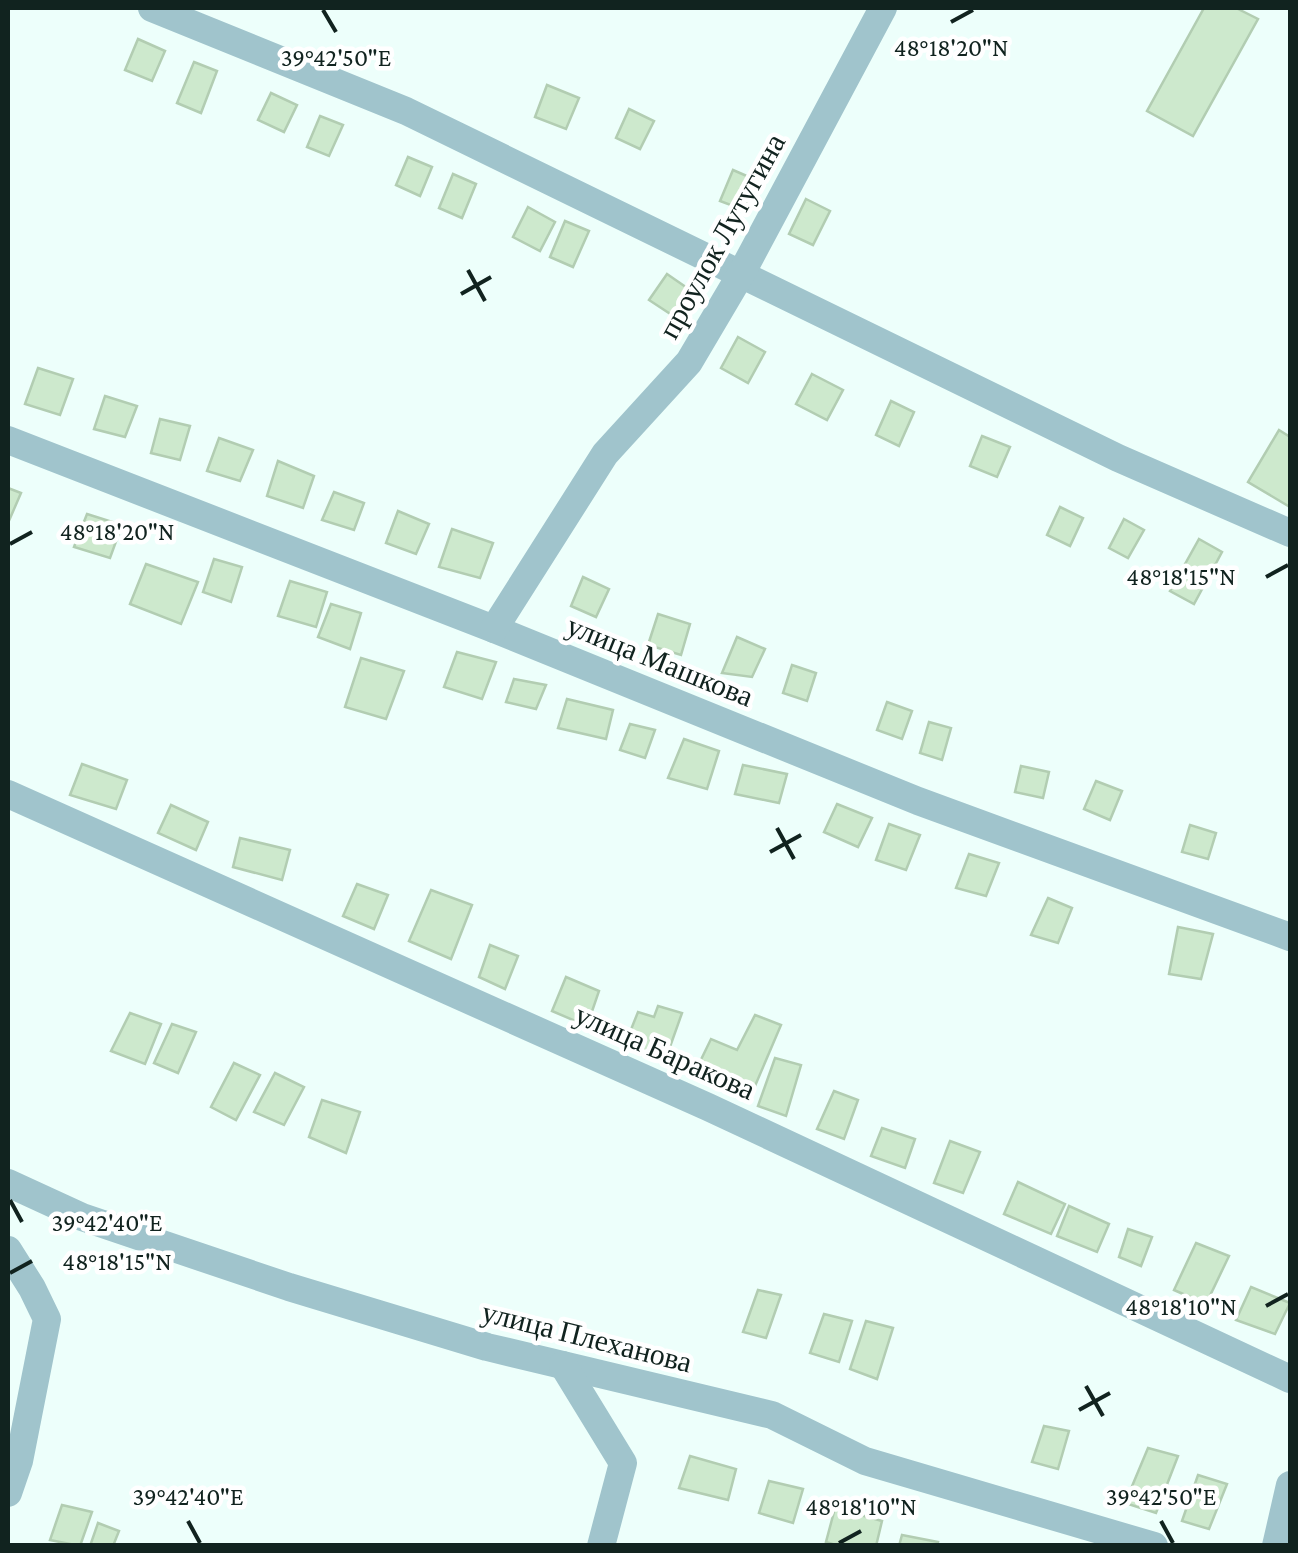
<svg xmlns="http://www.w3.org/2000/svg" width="1298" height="1553" viewBox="0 0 1298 1553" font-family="'Crimson Pro',serif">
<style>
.building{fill:#cde9cd;stroke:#b2cdb2;stroke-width:2.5}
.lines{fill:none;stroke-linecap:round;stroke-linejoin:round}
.street{stroke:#a0c4cc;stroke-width:28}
.ticks{fill:none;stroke:#11231f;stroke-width:4}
.labels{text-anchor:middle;stroke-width:9;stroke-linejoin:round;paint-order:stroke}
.street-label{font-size:30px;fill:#11231f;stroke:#fff}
.ticks-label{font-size:25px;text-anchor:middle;fill:#11231f;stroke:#fff;stroke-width:9;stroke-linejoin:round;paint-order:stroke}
</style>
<rect width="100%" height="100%" fill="#edfffb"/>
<!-- building -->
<g class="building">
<path d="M1204 8H1236L1258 19 1193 136 1147 111Z"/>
<path d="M138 39 165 51 152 81 125 70Z"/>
<path d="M194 62 217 71 201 113 177 103Z"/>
<path d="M547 85 579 98 566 129 535 117Z"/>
<path d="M271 93 297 105 284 132 258 120Z"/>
<path d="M629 109 654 121 640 149 616 138Z"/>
<path d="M320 116 343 125 329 156 307 147Z"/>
<path d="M408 157 432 167 420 196 396 185Z"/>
<path d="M733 170 756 180 744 210 720 201Z"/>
<path d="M453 174 476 184 462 218 439 208Z"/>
<path d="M806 199 830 211 813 245 789 234Z"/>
<path d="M528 207 555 222 540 251 513 237Z"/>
<path d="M565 221 589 231 573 267 550 257Z"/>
<path d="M667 274 693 292 675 317 649 300Z"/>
<path d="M738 337 765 352 748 383 721 368Z"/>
<path d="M38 368 73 379 60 415 25 404Z"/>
<path d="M812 374 843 390 827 420 796 404Z"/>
<path d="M105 396 137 406 125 437 94 429Z"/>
<path d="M891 401 914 412 899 446 876 435Z"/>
<path d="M160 419 190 426 180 460 151 453Z"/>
<path d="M1279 430 1290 437V507L1248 482Z"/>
<path d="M982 436 1010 447 997 477 970 466Z"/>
<path d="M219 438 253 450 240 481 207 471Z"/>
<path d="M278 461 314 476 303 508 267 496Z"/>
<path d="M8 488 21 493 8 523Z"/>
<path d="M334 492 364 503 354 530 322 520Z"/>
<path d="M1060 507 1083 518 1070 546 1047 535Z"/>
<path d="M398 511 429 524 416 554 386 543Z"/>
<path d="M87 514 122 525 110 558 74 547Z"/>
<path d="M1124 519 1144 530 1128 558 1109 548Z"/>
<path d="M452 529 493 543 480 578 439 567Z"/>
<path d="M1199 539 1222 552 1194 604 1170 591Z"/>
<path d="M214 559 242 567 231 602 203 592Z"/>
<path d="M146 564 198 582 181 624 130 604Z"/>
<path d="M583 577 609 589 596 617 571 606Z"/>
<path d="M290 581 327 592 316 627 278 616Z"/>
<path d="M331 604 361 613 350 649 318 637Z"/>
<path d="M658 614 690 624 681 655 648 645Z"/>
<path d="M737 637 765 649 752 677 722 673Z"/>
<path d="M457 652 496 662 482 699 444 687Z"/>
<path d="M361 658 404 671 386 719 345 707Z"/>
<path d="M792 665 816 673 807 701 783 693Z"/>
<path d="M514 679 546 685 536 709 506 702Z"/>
<path d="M567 699 613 710 606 739 558 728Z"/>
<path d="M887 702 912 711 902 739 877 730Z"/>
<path d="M929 722 951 728 942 760 920 753Z"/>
<path d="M630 724 655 730 645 758 620 750Z"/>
<path d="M684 739 719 751 707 789 668 778Z"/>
<path d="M82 764 127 780 116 809 70 795Z"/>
<path d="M743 765 787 774 779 803 735 794Z"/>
<path d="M1021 766 1049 772 1043 798 1015 792Z"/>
<path d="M1096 781 1122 791 1110 820 1084 809Z"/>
<path d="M837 804 872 818 858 847 824 832Z"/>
<path d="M171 805 208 822 196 850 158 833Z"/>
<path d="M889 824 920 835 906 870 876 860Z"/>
<path d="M1190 825 1216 833 1208 859 1182 852Z"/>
<path d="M240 838 290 850 282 880 233 867Z"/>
<path d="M969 854 999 863 986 896 956 888Z"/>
<path d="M357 884 388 895 374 929 343 916Z"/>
<path d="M431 890 472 905 451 959 409 941Z"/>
<path d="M1048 898 1072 908 1058 943 1031 935Z"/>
<path d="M1178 927 1213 934 1201 979 1169 974Z"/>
<path d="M490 945 518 956 505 989 479 977Z"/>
<path d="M566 977 599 991 587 1026 552 1011Z"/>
<path d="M658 1006 682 1013 665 1061 624 1047 638 1012 654 1017Z"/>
<path d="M130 1013 161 1024 145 1064 111 1051Z"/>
<path d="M755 1015 781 1025 752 1093 694 1074 711 1039 737 1050Z"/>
<path d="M172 1024 196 1032 178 1073 154 1063Z"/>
<path d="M775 1058 801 1065 786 1116 758 1106Z"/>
<path d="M234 1063 260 1075 236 1120 211 1107Z"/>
<path d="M275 1073 304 1087 284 1125 254 1112Z"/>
<path d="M834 1091 858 1100 844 1139 817 1129Z"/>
<path d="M322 1100 360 1112 346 1153 309 1137Z"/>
<path d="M882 1128 915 1139 905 1168 871 1156Z"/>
<path d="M950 1141 980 1152 963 1193 934 1183Z"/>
<path d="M1018 1182 1065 1204 1051 1234 1004 1214Z"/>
<path d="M1069 1206 1109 1224 1097 1252 1057 1236Z"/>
<path d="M1128 1229 1152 1237 1141 1266 1119 1257Z"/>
<path d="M1196 1243 1229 1256 1206 1304 1174 1290Z"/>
<path d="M1251 1287 1290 1303 1275 1334 1236 1320Z"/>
<path d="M758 1290 781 1295 766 1338 743 1332Z"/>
<path d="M824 1314 852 1321 839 1362 810 1353Z"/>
<path d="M866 1321 893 1328 877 1379 850 1369Z"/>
<path d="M1044 1426 1069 1431 1058 1469 1032 1462Z"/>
<path d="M1148 1448 1178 1456 1156 1513 1125 1503Z"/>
<path d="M690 1456 736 1469 728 1500 679 1488Z"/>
<path d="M1198 1475 1227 1484 1209 1529 1182 1521Z"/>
<path d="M769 1481 803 1489 793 1523 759 1513Z"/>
<path d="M62 1505 92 1512 80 1546 50 1540Z"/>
<path d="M835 1508 882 1521 876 1546H839L826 1542Z"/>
<path d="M98 1523 119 1531 113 1546H90Z"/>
<path d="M902 1535 938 1542 937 1546H899Z"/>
</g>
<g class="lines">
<!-- street -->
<g class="street">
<path d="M152 8 406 111 1118 458 1290 533"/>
<path d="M8 440 494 629 918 801 1290 937"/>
<path d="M494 629 605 454 689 362 741 274 883 8"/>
<path d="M8 794 708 1107 1290 1379"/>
<path d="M8 1183 82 1217 289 1287 487 1347 772 1415 865 1461 1154 1546"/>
<path d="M8 1250 32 1288 47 1319 19 1461 8 1493"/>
<path d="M563 1365 623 1463 601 1546"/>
<path d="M1276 1546 1290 1485"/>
</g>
</g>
<!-- ticks -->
<path class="ticks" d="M323 10 336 32M951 22 973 10M468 270 485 301M461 294 491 277M10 544 32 532M1266 577 1288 565M777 828 794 859M770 852 801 835M10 1200 22 1222M10 1273 32 1261M1266 1306 1288 1294M1086 1386 1103 1416M1079 1410 1110 1393M188 1521 200 1543M1161 1521 1173 1543M839 1543 861 1531"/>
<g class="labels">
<!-- street labels -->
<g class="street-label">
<text transform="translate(722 236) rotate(-61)" y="10">проулок Лутугина</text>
<text transform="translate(660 661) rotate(22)" y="10">улица Машкова</text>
<text transform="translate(665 1052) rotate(24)" y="10">улица Баракова</text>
<text transform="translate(587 1337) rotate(14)" y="10">улица Плеханова</text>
</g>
</g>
<g class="ticks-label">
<text x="951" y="56">48°18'20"N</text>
<text x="336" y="66">39°42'50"E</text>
<text x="117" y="540">48°18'20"N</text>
<text x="1181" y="585">48°18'15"N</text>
<text x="107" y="1231">39°42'40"E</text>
<text x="117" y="1270">48°18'15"N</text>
<text x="1181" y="1315">48°18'10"N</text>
<text x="188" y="1505">39°42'40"E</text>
<text x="1161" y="1505">39°42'50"E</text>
<text x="861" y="1515">48°18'10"N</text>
</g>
<!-- border -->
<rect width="1298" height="1553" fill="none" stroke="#11231f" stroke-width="20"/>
</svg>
